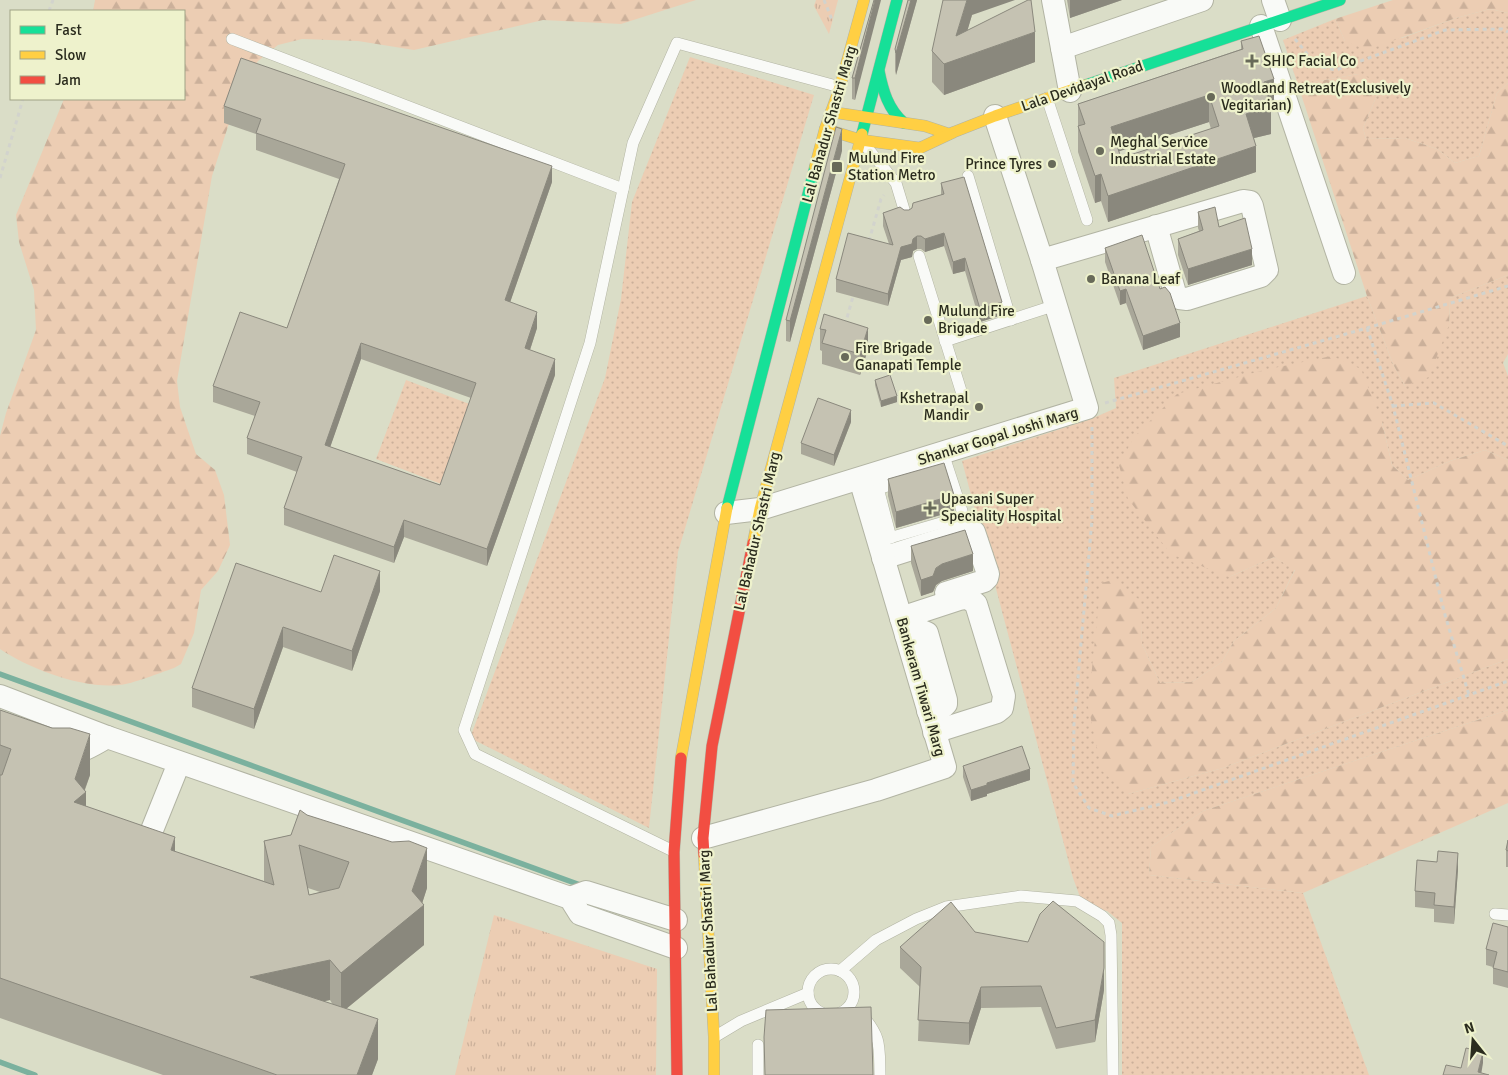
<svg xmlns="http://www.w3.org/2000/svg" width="1508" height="1075" viewBox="0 0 1508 1075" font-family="Signika,sans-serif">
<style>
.grass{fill:url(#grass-dots)}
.forest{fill:url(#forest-firs)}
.park{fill:url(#park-tufts)}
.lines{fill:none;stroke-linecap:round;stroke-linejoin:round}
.stream{stroke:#7bb19e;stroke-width:5.5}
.lane-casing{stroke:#b2b4a3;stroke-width:12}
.street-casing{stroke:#b2b4a3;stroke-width:24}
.fast-casing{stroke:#b2b4a3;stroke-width:12}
.slow-casing{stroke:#b2b4a3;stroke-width:12}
.jam-casing{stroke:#b2b4a3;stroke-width:12}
.path{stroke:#d2d3cd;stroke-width:3;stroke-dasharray:4 4;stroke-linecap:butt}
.lane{stroke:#f9faf7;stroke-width:11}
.street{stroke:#f9faf7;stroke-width:22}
.fast{stroke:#16e098;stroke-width:11}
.slow{stroke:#ffcf43;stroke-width:11}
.jam{stroke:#f24e42;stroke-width:11}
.wall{fill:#a9a799;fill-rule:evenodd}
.shaded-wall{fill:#8a887d}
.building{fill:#c5c2b2;stroke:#8a887d;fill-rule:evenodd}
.poi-dot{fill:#686a59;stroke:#eef2cc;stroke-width:2}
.labels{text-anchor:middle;stroke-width:4.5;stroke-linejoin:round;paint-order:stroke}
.poi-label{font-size:15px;fill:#2b2c1e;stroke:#eef2cc;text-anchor:start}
.street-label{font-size:15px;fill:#2b2c1e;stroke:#eef2cc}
</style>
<defs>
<pattern id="grass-dots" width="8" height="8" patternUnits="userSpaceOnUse" patternTransform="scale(1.25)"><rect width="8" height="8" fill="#eccdb3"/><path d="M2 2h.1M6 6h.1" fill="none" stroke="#cbb09a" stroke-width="1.8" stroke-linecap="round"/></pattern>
<pattern id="forest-firs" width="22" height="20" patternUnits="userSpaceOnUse" patternTransform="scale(1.25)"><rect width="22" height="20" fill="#eccdb3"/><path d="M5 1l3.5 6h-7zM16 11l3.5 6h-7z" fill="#cbb09a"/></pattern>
<pattern id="park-tufts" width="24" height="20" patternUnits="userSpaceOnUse" patternTransform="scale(1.25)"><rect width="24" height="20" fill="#eccdb3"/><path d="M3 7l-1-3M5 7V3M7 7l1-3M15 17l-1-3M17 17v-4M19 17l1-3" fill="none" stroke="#cbb09a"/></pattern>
</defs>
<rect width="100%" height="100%" fill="#daddc7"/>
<!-- grass -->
<g class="grass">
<path d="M1490 9 1508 13V83L1497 93 1479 156 1455 163 1437 149 1405 138 1366 139 1363 128 1377 95 1358 74 1298 85 1283 40 1335 19 1345 41 1402 38 1456 18Z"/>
<path d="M690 57 814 95 678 552 649 828 470 738 605 378 621 299 632 202Z"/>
<path d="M1508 275V354L1503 363 1508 376V460L1485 450 1450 461 1408 480 1392 465 1382 422 1229 577 1274 557 1295 569 1276 608 1234 641 1222 662 1192 682 1160 683 1142 644 1140 601 1128 794 1223 768 1508 659V710L1203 811 1151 847 1149 875 1303 893 1369 1075H1122V923L1107 911 1083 905 1073 878 962 461 1091 419 1116 408 1114 378 1367 296 1393 364 1405 386 1449 325 1450 298Z"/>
<path d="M406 380 480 408 449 487 376 459Z"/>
</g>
<!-- forest -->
<g class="forest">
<path d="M95 0H696L621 24 543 20 414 50 358 41 302 39 278 45 258 61 242 83 212 176 177 381 180 407 196 454 215 470 224 495 230 545 218 571 201 590 194 633 181 664 174 668C159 673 133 684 119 685 82 689 30 669 0 649V436L6 413 36 330 34 290 19 242 16 215 64 99H184V11H93Z"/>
<path d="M1393 0H1508V13L1490 9 1456 18 1367 50 1345 41 1335 19Z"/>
<path d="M1358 74 1372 79 1377 95 1363 128 1366 139 1405 138 1437 149 1455 163 1479 156 1497 93 1508 83V275L1450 298 1449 325 1429 377 1405 386 1393 364 1367 296 1298 85Z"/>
<path d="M1332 356 1361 369 1382 422 1392 465 1408 480 1450 461 1485 450 1508 460V659L1223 768 1128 794 1102 771 1088 706 1101 583 1113 580 1141 601 1142 644 1160 683 1192 682 1222 662 1234 641 1276 608 1295 570 1274 557 1229 577 1171 554 1128 499 1119 465 1134 437 1177 394 1264 370Z"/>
<path d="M1508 710V803L1303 893 1149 875 1151 847 1203 811Z"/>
</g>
<!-- park -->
<g class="park">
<path d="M816 0H838L829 34 814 6Z"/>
<path d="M494 915 657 969 656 1075H455Z"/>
</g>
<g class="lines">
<!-- stream -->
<g class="stream">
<path d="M0 674 583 886"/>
<path d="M0 1062 35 1075"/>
</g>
<defs>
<g id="lane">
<path d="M232 39 623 189"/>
<path d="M1047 98 1087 220"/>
<path d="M865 145 896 183 906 216"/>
<path d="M968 176 1011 320"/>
<path d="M919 256 962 394"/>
<path d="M945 341 1056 305"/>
<path d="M877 484 891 538"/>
<path d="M878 489 902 481"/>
<path d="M879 541 958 518 962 515V511L943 453"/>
<path d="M673 851 475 754 464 730 590 343 633 143 677 43 840 87"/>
<path d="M1495 914 1508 915"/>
<circle cx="831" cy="992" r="23"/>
<path d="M840 971 876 940 916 919 946 907 1021 896 1077 901 1102 916 1109 923 1111 935 1113 1075"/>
<path d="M862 1015C882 1038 879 1046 880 1075"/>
<path d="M716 1036 741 1021 808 993"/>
<path d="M758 1045V1075"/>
</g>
<g id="street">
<path d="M1053 0 1070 91"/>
<path d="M1273 0 1280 20"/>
<path d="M1261 26 1344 273"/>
<path d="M1062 48 1202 0"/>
<path d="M1042 260 1243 201 1250 202 1252 206 1267 270 1261 276 1187 299 1179 298 1175 293 1156 226"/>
<path d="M726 513 760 509 1087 408 1042 260 995 116"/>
<path d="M883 558 968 531 974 532 988 574 987 578 984 581 946 593"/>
<path d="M901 618 959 599C967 597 970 599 976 604L1004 696 1002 708 997 712 934 732"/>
<path d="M906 635 920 630 927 633 946 700V704L943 707 928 711"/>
<path d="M0 696 107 737C92 746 78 754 60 756"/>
<path d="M107 737 570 898 580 914 676 948"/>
<path d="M703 838 876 790 945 767 860 479"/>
<path d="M148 840 179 763"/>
<path d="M570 898 586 892 676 920"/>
</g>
<g id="fast">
<path d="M879 71C883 91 888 109 904 123"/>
<path d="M1086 85 1340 0"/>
<path d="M862 134 897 0"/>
<path d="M727 508 815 167"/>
</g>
<g id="slow">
<path d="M831 112 925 126 949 134"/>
<path d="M825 129 861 140 920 148 954 132 995 116 1086 85"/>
<path d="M815 167 825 129 840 87 864 0"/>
<path d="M753 543 760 509 862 134"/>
<path d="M681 758 727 508"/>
<path d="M704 855 714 1037V1075"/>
</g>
<g id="jam">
<path d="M704 855 703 838 712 746 753 543"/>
<path d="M677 1075 674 852 681 758"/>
</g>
</defs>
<!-- lane casing -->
<use href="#lane" class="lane-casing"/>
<!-- street casing -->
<use href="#street" class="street-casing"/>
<!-- fast casing -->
<use href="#fast" class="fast-casing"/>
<!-- slow casing -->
<use href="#slow" class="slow-casing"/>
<!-- jam casing -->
<use href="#jam" class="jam-casing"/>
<!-- path -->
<g class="path">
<path d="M824 0 833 22"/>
<path d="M49 11 53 0"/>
<path d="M1295 39 1317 66 1336 70 1445 30 1502 29 1508 32"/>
<path d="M0 178 23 99"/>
<path d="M869 241 881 199 884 195"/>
<path d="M845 325 854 293"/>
<path d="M1367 328 1393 406 1445 615 1469 695"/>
<path d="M1105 403 1367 328 1508 286"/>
<path d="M1393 406 1434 403 1508 446"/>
<path d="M1092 427V520L1074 722 1073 783 1089 808 1112 816 1169 802 1508 681"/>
</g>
<!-- lane -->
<use href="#lane" class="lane"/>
<!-- street -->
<use href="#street" class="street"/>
<!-- fast -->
<use href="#fast" class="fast"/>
<!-- slow -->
<use href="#slow" class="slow"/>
<!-- jam -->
<use href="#jam" class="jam"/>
</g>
<!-- wall -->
<g class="wall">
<path d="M874 0 855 100 852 99V78Z"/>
<path d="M908 0H917L896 75 895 71V49Z"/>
<path d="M1067 0H1122L1070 18Z"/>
<path d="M972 15 967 31 1035 62 944 95 932 82V51Z"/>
<path d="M1241 41 1274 106 1271 107V134L1254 138 1256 172 1108 222 1101 201 1095 203 1078 152V104L1241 49ZM1209 122 1211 129 1121 158 1119 151Z"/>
<path d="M224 106 552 182 510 302 537 328 530 350 555 375 487 566 404 537 394 563 284 525V508L297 472 247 454V438L255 416 213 402V386L287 328 339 179 256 150V134L224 123ZM361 359 471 398 440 485 330 447Z"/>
<path d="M842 151 790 342 786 341V320Z"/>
<path d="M941 183 1002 315 980 322 965 271 953 274 944 246 925 252 921 249H917L913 251 912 257 901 260 888 306 836 292V279L889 244 883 226V213L909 210 941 195Z"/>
<path d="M1198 212 1219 227 1252 265 1188 285 1178 255V239L1199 231 1198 228Z"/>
<path d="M1105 248 1160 289 1180 337 1143 350 1126 303 1120 305 1105 262Z"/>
<path d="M824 314 868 349 860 375 822 364V351L820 350V329Z"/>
<path d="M875 380 897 402 881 407 875 385Z"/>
<path d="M851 422 834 466 801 454V443Z"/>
<path d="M888 479 954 511 896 528 888 496Z"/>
<path d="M911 546 973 571 942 581 936 585 933 592 921 596 911 563Z"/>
<path d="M380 591 352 671 283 647 254 729 192 707V688L321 592Z"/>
<path d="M0 710 90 775 85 790 86 806 175 852 264 881V841L291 835 307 815 427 888 422 903 424 945 346 1009 378 1059 372 1075H163L0 1018ZM308 888 320 892 309 895ZM330 1000 333 1005 324 1001Z"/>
<path d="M963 766 1030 780 987 794V796L971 801 963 777Z"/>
<path d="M1508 840V867H1506V850Z"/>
<path d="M1458 869 1454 924 1434 922V909L1415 907V891Z"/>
<path d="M1508 927V988L1493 984V967L1486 965V949Z"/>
<path d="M975 932 1104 990 1095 1042 1056 1049 1041 1007 981 1008 969 1045 918 1041 920 987 900 968V947Z"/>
</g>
<!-- shaded-wall -->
<g class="shaded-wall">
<path d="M875 0H881L855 100V78Z"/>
<path d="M911 0H917L896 75V53Z"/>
<path d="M967 0H1015L972 15 959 59 1035 32V62L944 95V64L956 36Z"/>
<path d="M1070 0H1122L1070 18Z"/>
<path d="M1274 79V106L1264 108V82Z"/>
<path d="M1209 95V122L1111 154V127Z"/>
<path d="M1271 107V134L1246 140V114Z"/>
<path d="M842 129V151L790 342V321Z"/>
<path d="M1256 146V172L1108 222V196Z"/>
<path d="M552 166V182L505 317V300Z"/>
<path d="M1101 174V201L1095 203V176Z"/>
<path d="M944 233V246L925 252V239Z"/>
<path d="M917 236V249L913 251 912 257 901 260 888 306V294L901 247Z"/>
<path d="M1252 249V265L1188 285V269Z"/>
<path d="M965 258V271L953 274V262Z"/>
<path d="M1126 289V303L1120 305V291Z"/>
<path d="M1002 302V315L980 322V309Z"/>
<path d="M537 312V328L525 365V348Z"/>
<path d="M1180 323V337L1143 350V336Z"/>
<path d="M868 328V349L860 375V354Z"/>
<path d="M361 343V359L325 462V445Z"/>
<path d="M555 359V375L487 566V549Z"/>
<path d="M897 396V402L881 407V401Z"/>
<path d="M851 410V422L834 466V455Z"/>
<path d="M954 495V511L896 528V512Z"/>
<path d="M404 520V537L394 563V547Z"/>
<path d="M973 554V571L942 581 936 585 933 592 921 596V580L942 564Z"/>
<path d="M380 571V591L352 671V651Z"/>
<path d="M283 627V647L254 729V709Z"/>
<path d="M90 734V775L83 794 86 792V832L74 842 75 779Z"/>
<path d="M1030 769V780L987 794V796L971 801V790L987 783Z"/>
<path d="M175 837V877L171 850Z"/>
<path d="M427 848V888L421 907 424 905V945L341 1013V973L412 891Z"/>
<path d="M1458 853V869L1454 924V907Z"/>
<path d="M330 960V1000L250 1017V977Z"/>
<path d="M1104 968V990L1095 1042V1020Z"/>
<path d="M981 987V1008L969 1045V1023Z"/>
<path d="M378 1019V1059L372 1075H357Z"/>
<path d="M1483 1052V1063L1481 1075 1478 1072Z"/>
</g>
<!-- building -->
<g class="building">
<path d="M874 0H875L855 78H852Z"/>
<path d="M908 0H911L896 53 895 49Z"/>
<path d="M943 0H967L956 36 1028 0H1031L1035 32 944 64 932 51Z"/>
<path d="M1259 36 1274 79 1264 82 1271 107 1246 114 1256 146 1108 196 1101 174 1095 176 1078 126 1085 124 1078 104 1243 49 1241 41ZM1209 95 1219 126 1121 158 1111 127Z"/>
<path d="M241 58 552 166 505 300 537 312 525 348 555 359 487 549 404 520 394 547 284 508 302 457 247 438 260 402 213 386 240 312 287 328 345 164 256 133 261 119 224 106ZM361 343 476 383 440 485 325 445Z"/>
<path d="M836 127 842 129 790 321 786 320Z"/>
<path d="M964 177 1002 302 980 309 965 258 953 262 944 233 925 239 921 236H917L913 239 912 244 901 247 888 294 836 279 848 233 893 245 883 213 900 207 904 210H909L912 208 913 203 944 194 941 183Z"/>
<path d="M1215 207 1219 227 1245 218 1252 249 1188 269 1178 239 1203 230 1198 212Z"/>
<path d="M1142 235 1160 289 1165 287 1170 293 1180 323 1143 336 1126 289 1120 291 1105 248Z"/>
<path d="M824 314 868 328 860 354 822 343 826 330 820 329Z"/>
<path d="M890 375 897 396 881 401 875 380Z"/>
<path d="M818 398 851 410 834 455 801 443Z"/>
<path d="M944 463 954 495 896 512 888 479Z"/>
<path d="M965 530 973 554 942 564 936 568 933 576 921 580 911 546Z"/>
<path d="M334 555 380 571 352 651 283 627 254 709 192 688 236 563 321 592Z"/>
<path d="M0 710 52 728H70L90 734 75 779 86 792 74 802 175 837 171 850 274 885 264 841 291 835 300 810 307 815 392 842 409 841 427 848 412 891 424 905 341 973 330 960 250 977 378 1019 357 1075H277L0 978V775H2L11 749 0 745ZM299 845 349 862 339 888 309 895Z"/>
<path d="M1022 746 1030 769 987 783V785L971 790 963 766Z"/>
<path d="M1508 840V851L1506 850Z"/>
<path d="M1438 851 1458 853 1454 907 1434 905 1435 893 1415 891 1417 860 1437 862Z"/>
<path d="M1053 901 1104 942V968L1095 1020 1056 1028 1041 986 981 987 969 1023 918 1020 921 967 900 947 951 902 975 932 1028 942 1040 914Z"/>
<path d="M1493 923 1508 927V972L1493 968 1497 952 1486 949Z"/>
<path d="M871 1007 873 1075H765L764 1037 766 1010Z"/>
<path d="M1466 1048 1483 1052 1478 1072 1489 1075H1443L1446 1065 1461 1068Z"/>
</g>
<!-- markers -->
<g class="poi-dot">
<path d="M1249.5 53.5h5v5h5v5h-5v5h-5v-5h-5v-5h5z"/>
<circle cx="1211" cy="97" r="5"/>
<circle cx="1100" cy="151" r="5"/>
<circle cx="1052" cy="164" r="5"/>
<rect x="831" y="161" width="12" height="12" rx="2.5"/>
<circle cx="1091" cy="279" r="5"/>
<circle cx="928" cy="320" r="5"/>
<circle cx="845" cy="357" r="5"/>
<circle cx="979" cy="407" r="5"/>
<path d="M927.5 500.5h5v5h5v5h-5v5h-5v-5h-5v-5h5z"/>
</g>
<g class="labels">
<!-- poi labels -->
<g class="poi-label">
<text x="1263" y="66">SHIC Facial Co</text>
<text x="1221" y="93">Woodland Retreat(Exclusively<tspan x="1221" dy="17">Vegitarian)</tspan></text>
<text x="1110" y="147">Meghal Service<tspan x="1110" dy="17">Industrial Estate</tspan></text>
<text x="848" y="163">Mulund Fire<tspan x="848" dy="17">Station Metro</tspan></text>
<text x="1042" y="169" text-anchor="end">Prince Tyres</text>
<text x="1101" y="284">Banana Leaf</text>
<text x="938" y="316">Mulund Fire<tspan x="938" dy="17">Brigade</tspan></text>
<text x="855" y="353">Fire Brigade<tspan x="855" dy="17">Ganapati Temple</tspan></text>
<text x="969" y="403" text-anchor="end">Kshetrapal<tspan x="969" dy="17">Mandir</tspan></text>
<text x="941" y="504">Upasani Super<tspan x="941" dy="17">Speciality Hospital</tspan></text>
</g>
<!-- street labels -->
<g class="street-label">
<text transform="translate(1082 86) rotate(-19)" y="5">Lala Devidayal Road</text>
<text transform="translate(829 124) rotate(-74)" y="5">Lal Bahadur Shastri Marg</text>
<text transform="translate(998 436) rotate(-17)" y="5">Shankar Gopal Joshi Marg</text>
<text transform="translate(757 531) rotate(-77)" y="5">Lal Bahadur Shastri Marg</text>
<text transform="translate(921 687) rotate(74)" y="5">Bankeram Tiwari Marg</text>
<text transform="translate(708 931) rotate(-93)" y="5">Lal Bahadur Shastri Marg</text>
</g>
</g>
<!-- legend -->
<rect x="10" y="10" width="175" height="90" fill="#eef2cc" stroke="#a0a386"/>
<rect x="20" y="26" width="25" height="8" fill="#16e098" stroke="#a0a386"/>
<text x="55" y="35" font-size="15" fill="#2b2c1e">Fast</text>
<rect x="20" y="51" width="25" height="8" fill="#ffcf43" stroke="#a0a386"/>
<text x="55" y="60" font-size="15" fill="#2b2c1e">Slow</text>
<rect x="20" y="76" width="25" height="8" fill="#f24e42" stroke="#a0a386"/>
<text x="55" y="85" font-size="15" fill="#2b2c1e">Jam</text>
<!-- north arrow -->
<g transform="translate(1473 1040) rotate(343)" stroke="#eef2cc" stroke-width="4" paint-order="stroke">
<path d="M0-4L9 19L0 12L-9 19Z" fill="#2b2c1e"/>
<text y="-8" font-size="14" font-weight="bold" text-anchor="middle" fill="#2b2c1e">N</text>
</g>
</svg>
